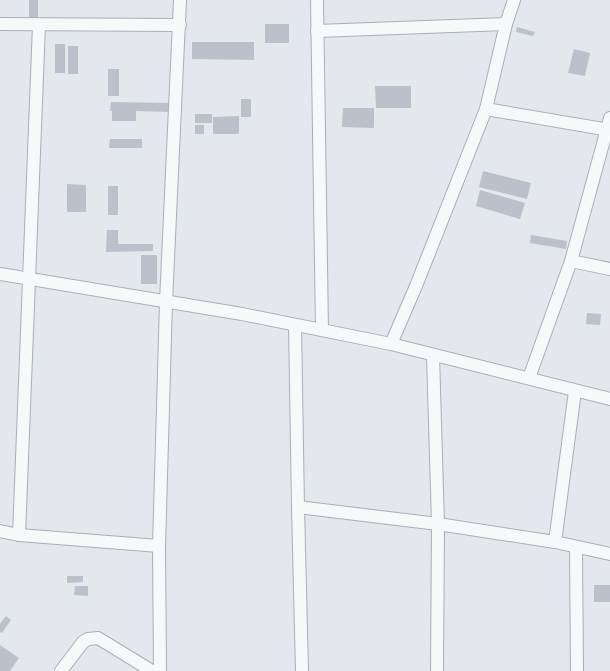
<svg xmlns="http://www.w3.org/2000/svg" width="610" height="671" viewBox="0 0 610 671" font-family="'Exo 2',sans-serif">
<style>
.building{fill:#bbc0ca}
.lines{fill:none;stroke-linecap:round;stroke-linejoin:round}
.minor-casing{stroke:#a9aeb7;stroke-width:14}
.minor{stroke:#f7f8fa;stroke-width:12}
</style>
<rect width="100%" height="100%" fill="#e4e7ec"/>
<!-- building -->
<g class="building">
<path d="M29 0H38V19L29 18Z"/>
<rect x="265" y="24" width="24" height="19"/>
<path d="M517 27 535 32 533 36 516 32Z"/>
<path d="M192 42H254V60L192 59Z"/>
<rect x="55" y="44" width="10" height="29"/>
<rect x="68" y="46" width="10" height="28"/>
<path d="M574 49 590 53 585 76 568 73Z"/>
<rect x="108" y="69" width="11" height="27"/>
<path d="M375 86H411V108H376Z"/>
<rect x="241" y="99" width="10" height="18"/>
<path d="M111 102 172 103 171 112 136 111V121H112V111H132H110Z"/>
<path d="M343 108H374V128L342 127Z"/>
<rect x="195" y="114" width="17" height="9"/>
<path d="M239 116V134H213V117Z"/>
<rect x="195" y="125" width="9" height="9"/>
<path d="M110 139H142V148H109Z"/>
<path d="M483 171 531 183 527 199 479 187Z"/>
<path d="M67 184 86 185V212H67Z"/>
<rect x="108" y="186" width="10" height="29"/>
<path d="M480 190 525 203 520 219 476 206Z"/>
<path d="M107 230H118V244H153V251L106 252Z"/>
<path d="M531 235 567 241 566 249 530 243Z"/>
<rect x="141" y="255" width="16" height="29"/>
<path d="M587 313 601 314 600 325 586 324Z"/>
<path d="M67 576H83V582L67 583Z"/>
<rect x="594" y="585" width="16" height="17"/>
<path d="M75 586H88V596L74 595Z"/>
<path d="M6 616 11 620 2 633 0 632V624Z"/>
<path d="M0 645 19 658 10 671H0Z"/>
</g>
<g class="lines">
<defs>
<g id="minor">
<path d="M317 0 322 330"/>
<path d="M0 24 180 25"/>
<path d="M317 31 506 24"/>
<path d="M486 109 610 130"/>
<path d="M571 261 610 269"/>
<path d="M0 274 242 314 391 344 610 399"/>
<path d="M295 325 298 507 302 671"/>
<path d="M391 344 416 286 486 109 506 24 514 0"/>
<path d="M433 355 438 524 437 671"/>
<path d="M529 378 571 261 610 118"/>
<path d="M298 507 438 524 555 542 610 554"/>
<path d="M0 531 19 535 159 546"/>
<path d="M19 535 39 25"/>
<path d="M555 542 575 391"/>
<path d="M576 548 577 671"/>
<path d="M61 671 83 642 88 639 98 638 152 671"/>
<path d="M160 671 159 546 166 302 180 0"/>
</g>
</defs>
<!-- minor casing -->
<use href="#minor" class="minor-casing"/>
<!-- minor -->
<use href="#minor" class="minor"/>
</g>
</svg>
